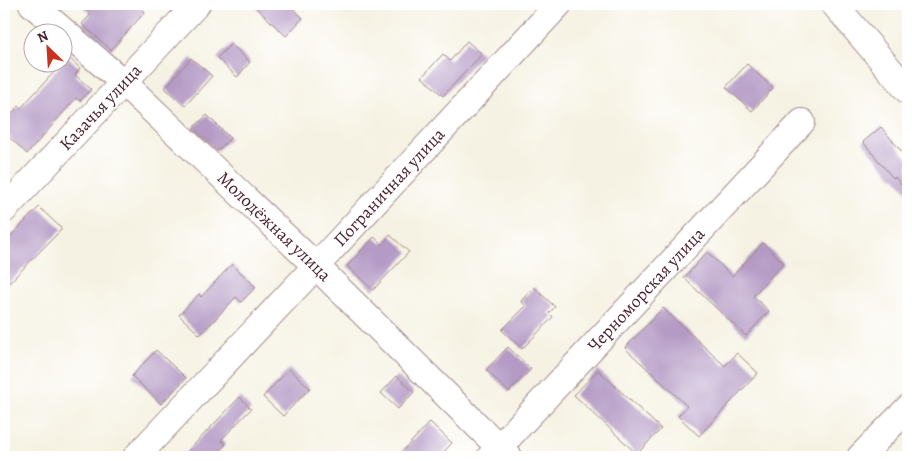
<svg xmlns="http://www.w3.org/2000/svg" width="912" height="461" viewBox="0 0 912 461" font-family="Alegreya,serif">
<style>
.building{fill:#b49ac5}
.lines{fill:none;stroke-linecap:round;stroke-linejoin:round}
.minor-casing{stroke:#a08887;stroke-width:28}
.minor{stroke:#fff;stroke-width:26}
.labels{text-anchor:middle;stroke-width:4;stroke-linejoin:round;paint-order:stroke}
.street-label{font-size:18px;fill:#4a1f2b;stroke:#fff}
</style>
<rect width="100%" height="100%" fill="#fff"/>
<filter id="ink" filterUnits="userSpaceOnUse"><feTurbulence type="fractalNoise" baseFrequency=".02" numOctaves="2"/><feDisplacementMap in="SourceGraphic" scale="10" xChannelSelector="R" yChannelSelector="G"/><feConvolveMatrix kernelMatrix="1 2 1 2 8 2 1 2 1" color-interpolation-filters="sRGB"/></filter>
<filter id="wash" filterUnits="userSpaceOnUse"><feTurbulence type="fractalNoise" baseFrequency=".0096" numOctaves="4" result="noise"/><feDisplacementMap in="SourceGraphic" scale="20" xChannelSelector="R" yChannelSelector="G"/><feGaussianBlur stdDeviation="1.12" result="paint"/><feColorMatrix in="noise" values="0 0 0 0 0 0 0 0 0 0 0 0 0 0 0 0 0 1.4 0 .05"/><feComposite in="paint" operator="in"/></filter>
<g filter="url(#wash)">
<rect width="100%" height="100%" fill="#f6f2e3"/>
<g id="blocks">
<!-- building -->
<g class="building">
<path d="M80 4H136L145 12 111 50 82 24 91 14Z"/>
<path d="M252 4H288L303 18 286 36Z"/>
<path d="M467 41 482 54 443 96 422 77 443 54 450 61Z"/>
<path d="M231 44 250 62 237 77 217 58Z"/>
<path d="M68 57 80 68 75 75 91 89 80 101 76 98 27 154 4 132V122L19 106 21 108Z"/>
<path d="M191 58 212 76 185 106 165 88Z"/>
<path d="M747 64 773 88 752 111 726 87Z"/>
<path d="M207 115 230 138 217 151 193 128Z"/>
<path d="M881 127 908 159V192L895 177 893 178 863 142Z"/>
<path d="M39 207 62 229 4 288V243Z"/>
<path d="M390 235 409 252 373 290 347 266 374 237 382 244Z"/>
<path d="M763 243 784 263 753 296 769 311 746 336 684 278 707 252 732 276Z"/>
<path d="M232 264 256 287 241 302 236 297 200 335 179 315 199 294 201 297Z"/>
<path d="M534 287 555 307 549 313 553 317 522 349 502 330 526 306 521 301Z"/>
<path d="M663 308 725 366 737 353 758 373 699 436 678 416 687 406 625 348Z"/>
<path d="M508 347 531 369 509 392 486 370Z"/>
<path d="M156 350 186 378 161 404 132 376Z"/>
<path d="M289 369 310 388 283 416 263 397Z"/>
<path d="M598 370 661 429 637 454 574 395Z"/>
<path d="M397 376 414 392 398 409 381 393Z"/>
<path d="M240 397 251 409 221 440 226 444 214 457H182Z"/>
<path d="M430 422 452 443 439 457H397Z"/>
</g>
</g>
</g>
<g filter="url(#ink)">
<use href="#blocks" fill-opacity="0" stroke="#a08887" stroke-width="1"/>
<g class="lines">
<defs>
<g id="minor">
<path id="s1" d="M32 4 123 82 316 266 509 457"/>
<path d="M834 4 908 91"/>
<path id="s2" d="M4 210 197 4"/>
<path id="s3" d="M136 457 316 266 559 4"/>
<path id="s4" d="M490 457 802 122"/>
<path d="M860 457 908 408"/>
</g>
</defs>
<!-- minor casing -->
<use href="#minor" class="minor-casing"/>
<!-- minor -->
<use href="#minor" class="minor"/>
</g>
</g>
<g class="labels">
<!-- street labels -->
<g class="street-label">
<text dy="6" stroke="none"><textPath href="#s2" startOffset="141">Казачья улица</textPath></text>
<text dy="6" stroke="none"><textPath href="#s3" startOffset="370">Пограничная улица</textPath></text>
<text dy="6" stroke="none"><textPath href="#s1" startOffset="329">Молодёжная улица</textPath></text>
<text dy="6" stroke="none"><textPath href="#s4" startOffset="229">Черноморская улица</textPath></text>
</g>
</g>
<!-- margin -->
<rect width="912" height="461" fill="none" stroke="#fff" stroke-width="20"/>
<!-- north arrow -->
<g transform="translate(48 48) rotate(335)"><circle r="24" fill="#ffffff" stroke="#b7a5aa"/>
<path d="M0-4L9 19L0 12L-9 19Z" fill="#c8321e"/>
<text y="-8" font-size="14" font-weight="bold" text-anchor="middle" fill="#4a1f2b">N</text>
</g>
</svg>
